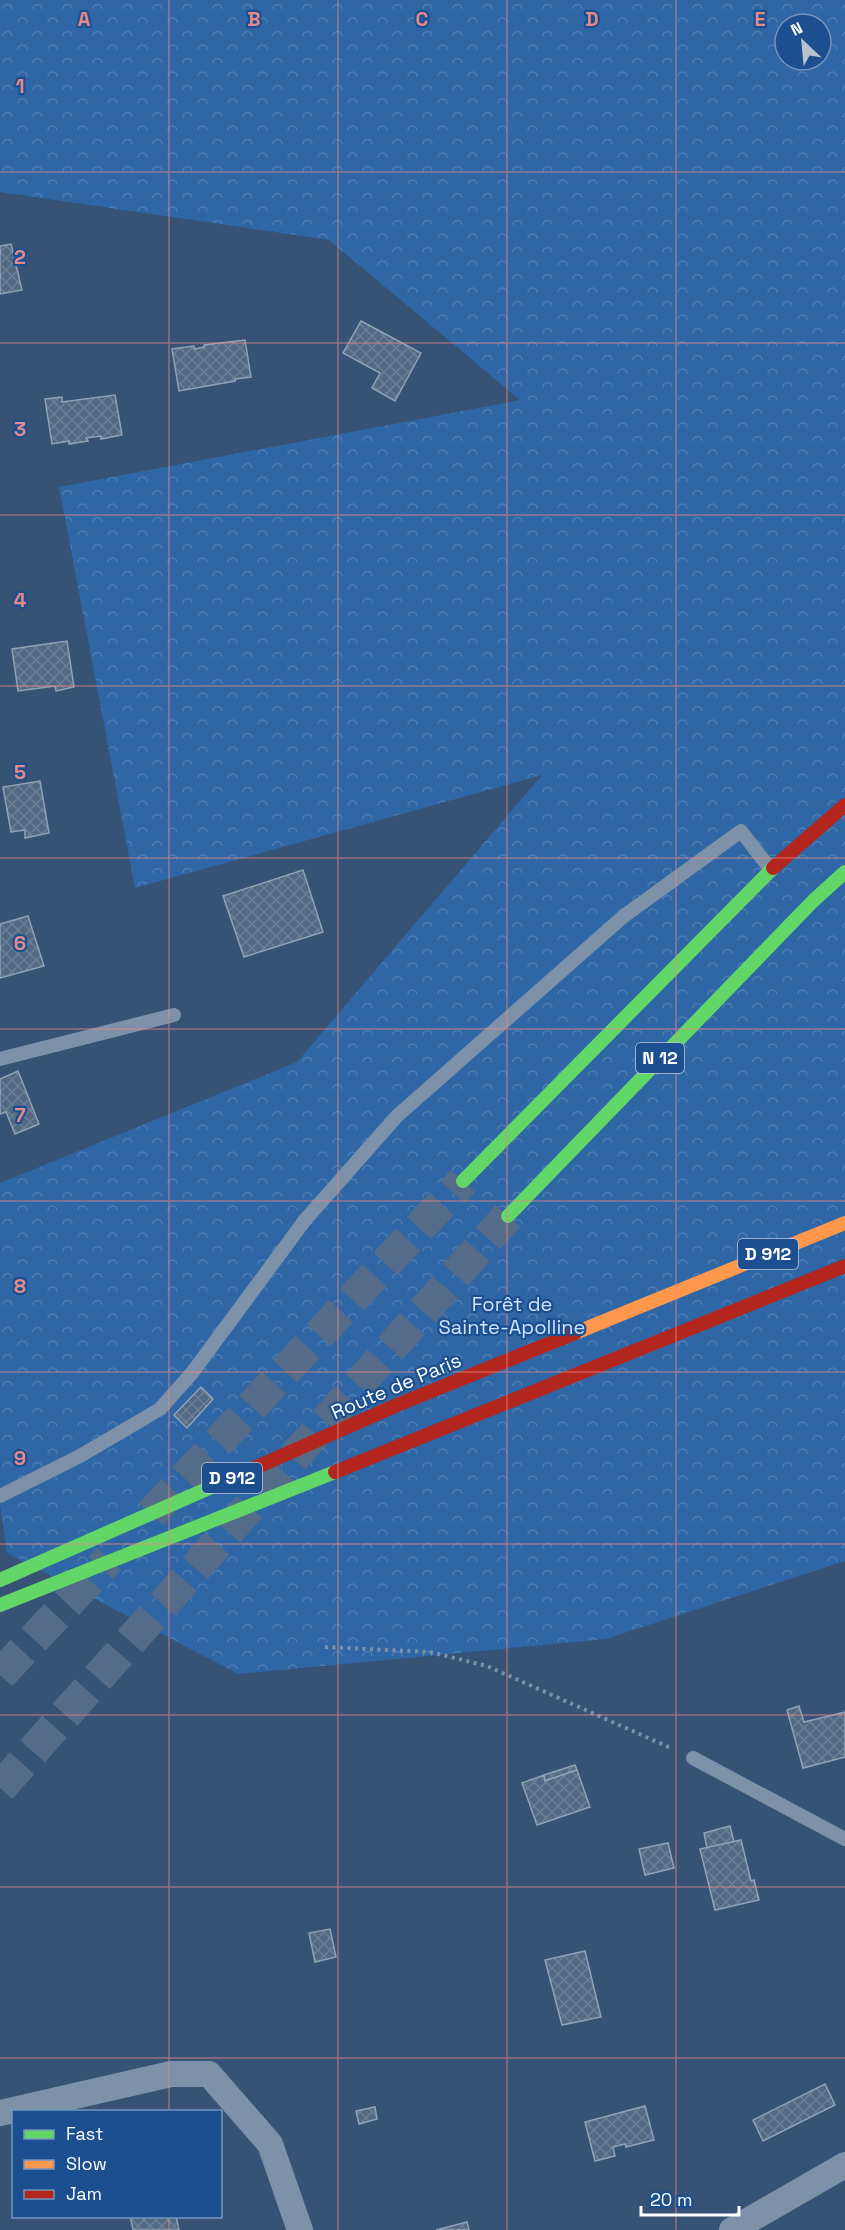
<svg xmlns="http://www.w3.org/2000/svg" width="845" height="2230" viewBox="0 0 845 2230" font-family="'Space Grotesk',sans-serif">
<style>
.forest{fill:url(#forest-crowns);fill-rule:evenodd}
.building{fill:url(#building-cross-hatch);stroke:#92a2b6;stroke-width:1.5}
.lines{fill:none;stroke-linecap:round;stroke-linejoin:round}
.highway-tunnel{stroke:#546c89;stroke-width:33;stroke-dasharray:33 16;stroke-linecap:butt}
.path{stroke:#7d92a8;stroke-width:4;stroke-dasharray:3 4.5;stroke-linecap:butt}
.lane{stroke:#7d92a8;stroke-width:14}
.street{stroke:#7d92a8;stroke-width:26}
.fast{stroke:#63d668;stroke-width:14}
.slow{stroke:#ff974d;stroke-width:14}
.jam{stroke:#b3261e;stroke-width:14}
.grid{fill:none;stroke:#e88989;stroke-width:1.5;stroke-opacity:0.55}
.labels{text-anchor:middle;stroke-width:4.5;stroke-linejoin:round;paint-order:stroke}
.shield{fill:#1b4f8f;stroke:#bbcadd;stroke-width:1.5}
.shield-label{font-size:18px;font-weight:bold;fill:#fff}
.park-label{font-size:20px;fill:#cfe3fa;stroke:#1b4f8f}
.street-label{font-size:20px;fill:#fff;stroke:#1b4f8f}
.grid-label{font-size:20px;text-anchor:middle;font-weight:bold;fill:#e88989;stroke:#1b4f8f;stroke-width:4.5;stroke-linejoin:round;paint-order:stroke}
</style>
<defs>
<pattern id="forest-crowns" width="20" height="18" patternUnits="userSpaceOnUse" patternTransform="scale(1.5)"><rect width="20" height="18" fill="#2f66a5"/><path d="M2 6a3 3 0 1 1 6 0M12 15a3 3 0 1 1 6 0" fill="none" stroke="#4e7db2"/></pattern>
<pattern id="building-cross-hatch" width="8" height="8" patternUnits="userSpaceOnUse" patternTransform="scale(1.5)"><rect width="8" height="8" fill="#526984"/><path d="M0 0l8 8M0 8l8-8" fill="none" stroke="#6c8096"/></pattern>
</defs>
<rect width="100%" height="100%" fill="#365274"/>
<!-- forest -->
<path class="forest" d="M0 0H845V1561L606 1639 238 1674 7 1553 0 1505V1183L297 1062 542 775 135 888 59 487 520 400 329 240 0 192ZM785 24H821V60H785Z"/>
<!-- building -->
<g class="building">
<path d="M11 244 22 290 0 294V246Z"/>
<path d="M361 321 421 353 395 401 372 388 380 373 343 353Z"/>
<path d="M245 340 251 377 235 379V381L179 391 172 349 194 346 195 349 204 347V345Z"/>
<path d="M115 395 122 435 101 439V436L86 438 88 441 69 444V441L52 444 45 399 62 397V402Z"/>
<path d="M67 641 74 687 56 691 55 686 18 691 12 649Z"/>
<path d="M40 781 49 833 25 838V830L11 832 3 787Z"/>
<path d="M303 870 323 932 244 957 223 896Z"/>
<path d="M28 916 44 966 0 978V924Z"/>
<path d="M18 1071 39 1124 15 1134 6 1112 0 1114V1079Z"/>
<path d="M201 1387 213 1399 187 1428 174 1415Z"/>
<path d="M799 1706 804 1722 845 1712V1757L803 1768 787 1710Z"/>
<path d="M575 1765 577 1770 545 1781 544 1775Z"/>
<path d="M577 1770 590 1807 537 1825 522 1783 544 1775 545 1781Z"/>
<path d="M730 1826 734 1842 707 1848 704 1833Z"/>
<path d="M741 1840 751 1881 754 1880 759 1900 715 1910 700 1849Z"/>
<path d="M668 1843 674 1868 645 1875 639 1849Z"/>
<path d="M330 1929 336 1957 315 1962 309 1933Z"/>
<path d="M585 1951 601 2017 562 2025 545 1960Z"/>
<path d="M825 2084 835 2105 763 2141 753 2120Z"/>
<path d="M645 2106 654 2140 626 2147 625 2144 613 2147 615 2156 595 2161 585 2122Z"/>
<path d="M375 2107 377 2119 359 2124 356 2111Z"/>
<path d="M130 2216H176L179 2230H133Z"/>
<path d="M467 2222 469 2230H436Z"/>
</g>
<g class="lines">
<!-- highway-tunnel -->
<g class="highway-tunnel">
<path d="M151 1514 463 1181"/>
<path d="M0 1675 109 1559"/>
<path d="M0 1788 508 1216"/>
</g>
<!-- path -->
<path class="path" d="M325 1647 430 1652 487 1666 673 1749"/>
<!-- lane -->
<g class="lane">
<path d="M0 1059 174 1015"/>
<path d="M0 1496 80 1456 160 1409 192 1373 305 1220 397 1116 624 916 741 831 771 870"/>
<path d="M693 1758 845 1839"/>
</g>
<!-- street -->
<g class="street">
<path d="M0 2113 171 2074H209L270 2144 300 2230"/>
<path d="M732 2230 845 2165"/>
</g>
<!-- fast -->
<g class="fast">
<path d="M463 1181 773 868"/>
<path d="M508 1216 813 901 845 872"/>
<path d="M0 1580 250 1470"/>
<path d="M0 1605 335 1472"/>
</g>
<!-- slow -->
<path class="slow" d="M575 1333 845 1223"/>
<!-- jam -->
<g class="jam">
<path d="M773 868 845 805"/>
<path d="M250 1470 397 1405 575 1333"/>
<path d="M335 1472 845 1266"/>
</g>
</g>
<!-- grid -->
<path class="grid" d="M169 0V2112M338 0V2230M507 0V2230M676 0V2230M0 172H845M0 343H845M0 515H845M0 686H845M0 858H845M0 1029H845M0 1201H845M0 1372H845M0 1544H845M0 1715H845M0 1887H845M0 2058H845M169 2216V2230"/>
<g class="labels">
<!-- shield labels -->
<g class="shield">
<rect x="636" y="1043" width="48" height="30" rx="4.5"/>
<rect x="738" y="1239" width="60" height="30" rx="4.5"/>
<rect x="202" y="1463" width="60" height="30" rx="4.5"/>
</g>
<g class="shield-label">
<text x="660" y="1064">N 12</text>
<text x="768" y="1260">D 912</text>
<text x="232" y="1484">D 912</text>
</g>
<!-- park labels -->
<g class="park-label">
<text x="512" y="1311">Forêt de<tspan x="512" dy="23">Sainte-Apolline</tspan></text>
</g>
<!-- street labels -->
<g class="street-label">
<text transform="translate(396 1386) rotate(-23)" y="7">Route de Paris</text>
</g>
</g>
<g class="grid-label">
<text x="84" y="26">A</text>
<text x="254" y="26">B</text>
<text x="422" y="26">C</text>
<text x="592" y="26">D</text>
<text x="760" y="26">E</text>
<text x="20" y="93">1</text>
<text x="20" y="264">2</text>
<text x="20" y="436">3</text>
<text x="20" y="607">4</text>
<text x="20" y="779">5</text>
<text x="20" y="950">6</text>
<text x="20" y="1122">7</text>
<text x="20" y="1293">8</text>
<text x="20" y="1465">9</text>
</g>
<!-- legend -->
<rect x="12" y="2110" width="210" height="108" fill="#1b4f8f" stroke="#7695bc" stroke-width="1.5"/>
<rect x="24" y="2130" width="30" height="9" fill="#63d668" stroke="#7695bc" stroke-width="1.5"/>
<text x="66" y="2140" font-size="18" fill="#ffffff">Fast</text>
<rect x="24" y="2160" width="30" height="9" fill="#ff974d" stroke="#7695bc" stroke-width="1.5"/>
<text x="66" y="2170" font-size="18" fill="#ffffff">Slow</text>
<rect x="24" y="2190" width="30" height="9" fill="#b3261e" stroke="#7695bc" stroke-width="1.5"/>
<text x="66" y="2200" font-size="18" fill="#ffffff">Jam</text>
<!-- north arrow -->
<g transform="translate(803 42) rotate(334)"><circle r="28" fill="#1b4f8f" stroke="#7695bc" stroke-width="1.5"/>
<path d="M0-4.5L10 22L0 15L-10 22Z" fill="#b9c2ce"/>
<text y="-9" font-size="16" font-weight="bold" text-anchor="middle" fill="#ffffff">N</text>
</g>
<!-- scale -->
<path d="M641 2206v9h98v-9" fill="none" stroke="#ffffff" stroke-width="3"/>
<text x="650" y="2206" font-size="18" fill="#ffffff" stroke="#1b4f8f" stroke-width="4.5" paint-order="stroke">20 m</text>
</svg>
